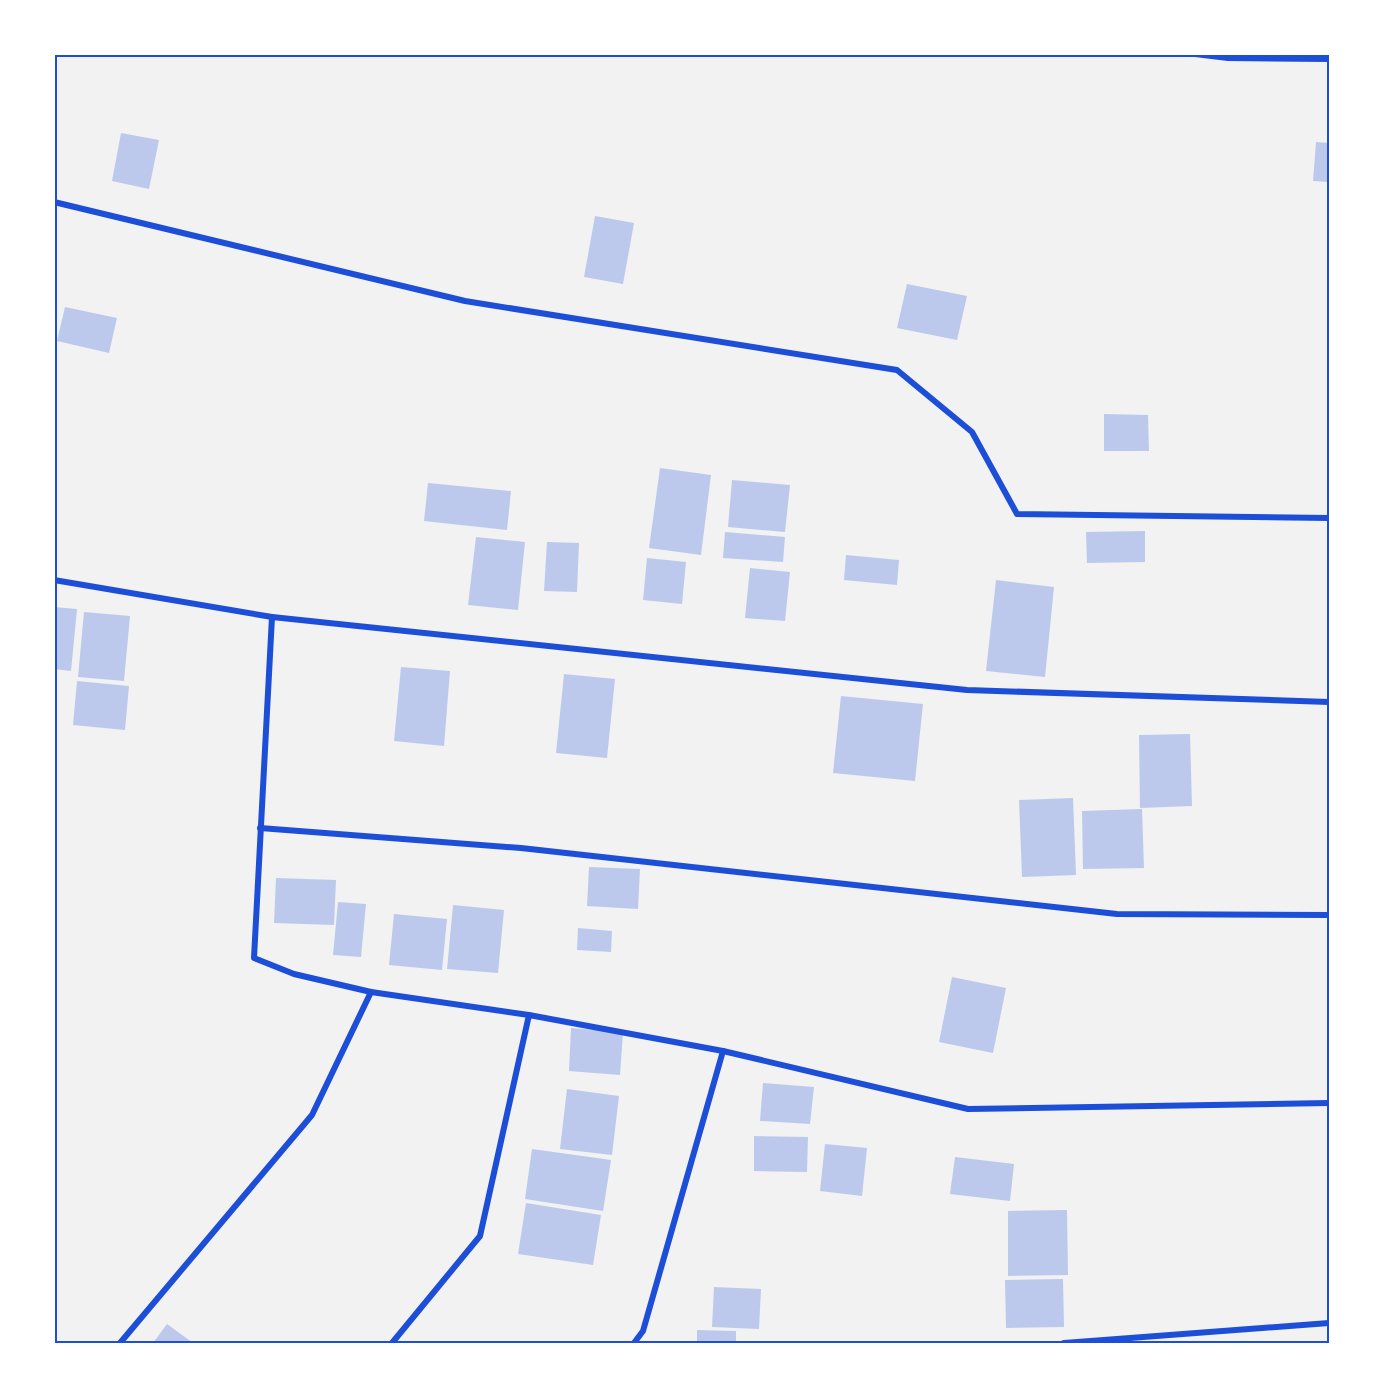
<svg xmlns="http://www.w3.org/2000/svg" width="1383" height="1397" viewBox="0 0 1383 1397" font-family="Jost,sans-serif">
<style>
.building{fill:#bdc9ec}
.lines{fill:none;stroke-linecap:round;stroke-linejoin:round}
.minor{stroke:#1d4ed8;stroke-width:6}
.neatline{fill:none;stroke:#1d4ed8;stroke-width:2}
</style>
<rect width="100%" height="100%" fill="#f2f2f2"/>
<!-- building -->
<g class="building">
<path d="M121 133 159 140 149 189 112 181Z"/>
<path d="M1316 142 1329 143V182L1313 181Z"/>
<path d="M595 216 634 223 623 284 584 277Z"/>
<path d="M907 284 967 296 957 340 897 328Z"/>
<path d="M65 307 117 318 109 353 57 341Z"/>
<path d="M1104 414 1148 415 1149 451H1104Z"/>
<path d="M660 468 711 475 701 555 649 548Z"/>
<path d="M732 480 790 485 785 532 728 527Z"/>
<path d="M428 483 511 491 507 530 424 521Z"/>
<path d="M1145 531V562L1087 563 1086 532Z"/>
<path d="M725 532 785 537 783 562 723 558Z"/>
<path d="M476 537 525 542 518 610 468 605Z"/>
<path d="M547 542 579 543 577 592 544 591Z"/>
<path d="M846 555 899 560 897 585 844 580Z"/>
<path d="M647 558 686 562 682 604 643 600Z"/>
<path d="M750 568 790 572 785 621 745 618Z"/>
<path d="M996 580 1054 587 1045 677 986 671Z"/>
<path d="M54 607 77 609 71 671 54 669Z"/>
<path d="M84 612 130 616 124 681 78 677Z"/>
<path d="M401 667 450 671 444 746 394 741Z"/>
<path d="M564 674 615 679 607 758 556 753Z"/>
<path d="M77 681 129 686 125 730 73 725Z"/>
<path d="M841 696 923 704 915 781 833 773Z"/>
<path d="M1190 734 1192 806 1140 808 1139 735Z"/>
<path d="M1073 798 1076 875 1022 877 1019 800Z"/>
<path d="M1142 809 1144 868 1083 869 1082 811Z"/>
<path d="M589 867 640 869 638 909 587 906Z"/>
<path d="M276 878 336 880 334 925 274 923Z"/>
<path d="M338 902 366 904 361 957 333 955Z"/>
<path d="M453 905 504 910 498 973 447 969Z"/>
<path d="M394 914 447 919 442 970 389 965Z"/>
<path d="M578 928 612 931 611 952 577 950Z"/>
<path d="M952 977 1006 988 993 1053 939 1042Z"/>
<path d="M571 1028 623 1032 620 1075 569 1071Z"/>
<path d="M763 1083 814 1087 810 1124 760 1121Z"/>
<path d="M567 1089 619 1096 612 1155 560 1149Z"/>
<path d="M754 1136 808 1137 807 1172 754 1171Z"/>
<path d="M825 1144 867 1148 862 1196 820 1191Z"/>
<path d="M532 1149 611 1160 603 1211 525 1199Z"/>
<path d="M955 1157 1014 1164 1010 1201 950 1194Z"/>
<path d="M526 1203 601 1215 593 1265 518 1254Z"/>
<path d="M1067 1210 1068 1275 1008 1276V1211Z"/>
<path d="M1063 1279 1064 1327 1006 1328 1005 1280Z"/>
<path d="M714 1287 761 1289 759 1329 712 1327Z"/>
<path d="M167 1324 193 1343H153Z"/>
<path d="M697 1330 736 1331V1343H697Z"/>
</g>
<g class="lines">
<!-- minor -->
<g class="minor">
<path d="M1195 54 1228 58 1329 59"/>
<path d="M54 202 465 301 897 370 972 432 1017 514 1329 518"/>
<path d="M54 580 272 617 967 690 1329 702"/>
<path d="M272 617 254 958 294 974 371 992 529 1015 723 1051 968 1109 1329 1103"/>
<path d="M260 828 521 848 1117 914 1329 915"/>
<path d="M120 1343 312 1115 371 992"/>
<path d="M392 1343 480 1236 529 1015"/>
<path d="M634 1343 643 1331 723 1051"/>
<path d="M1064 1343 1329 1323"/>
</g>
</g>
<!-- border -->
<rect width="1383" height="1397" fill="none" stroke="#ffffff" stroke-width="111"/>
<rect x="56" y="56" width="1272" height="1286" class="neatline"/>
</svg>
